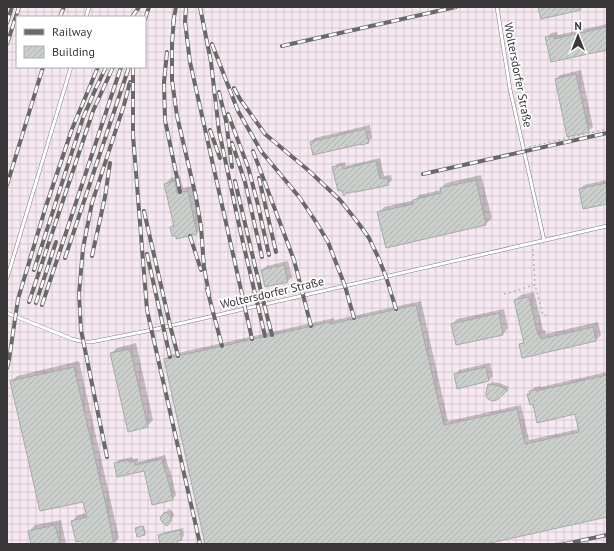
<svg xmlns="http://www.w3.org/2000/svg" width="614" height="551" viewBox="0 0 614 551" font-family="'PT Sans',sans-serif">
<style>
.industrial{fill:url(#industrial-grid);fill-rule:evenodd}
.shadow{fill:#0003}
.building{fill:url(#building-hatch);stroke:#a5aba7}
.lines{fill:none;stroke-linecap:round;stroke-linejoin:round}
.service-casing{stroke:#817c7f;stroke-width:4}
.path{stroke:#b8b4b6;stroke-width:1.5;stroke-dasharray:2 3;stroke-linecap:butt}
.service{stroke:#fff;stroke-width:3}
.rail-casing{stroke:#6b6869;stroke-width:4}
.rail{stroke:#fff;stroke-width:2.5;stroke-dasharray:8;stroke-linecap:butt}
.labels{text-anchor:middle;stroke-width:3.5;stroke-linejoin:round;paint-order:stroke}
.street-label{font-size:12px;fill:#393738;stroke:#fff}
</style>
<defs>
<pattern id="industrial-grid" width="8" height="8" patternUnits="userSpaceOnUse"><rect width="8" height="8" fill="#f6e9f1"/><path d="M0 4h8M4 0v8" fill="none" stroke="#d4c8cf"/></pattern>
<pattern id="building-hatch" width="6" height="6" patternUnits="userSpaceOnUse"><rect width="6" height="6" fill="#cacfcc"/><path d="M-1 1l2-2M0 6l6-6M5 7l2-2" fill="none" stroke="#aeb2b0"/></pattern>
</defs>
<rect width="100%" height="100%" fill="#fef8fb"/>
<!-- industrial -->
<path class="industrial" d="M7 7H607V544H7ZM17 17H145V67H17Z"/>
<!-- shadow -->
<g class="shadow">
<path d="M607 24V49L546 38 551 33 557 32 558 35Z"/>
<path d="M581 70 593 127 588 131 556 79 560 75Z"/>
<path d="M370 125 372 138 368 142H311L315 138Z"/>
<path d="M380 158 384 176 391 175 392 180 388 184 341 189 334 168 337 164 345 162 346 166Z"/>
<path d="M481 175 492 218 486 224 386 247 378 213 384 207 415 200 419 195 441 190V188L446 183Z"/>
<path d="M180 176 183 188 193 186 203 228 197 233 177 238 171 227 174 224 165 184 171 178Z"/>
<path d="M607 180V203L580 189 584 185Z"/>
<path d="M288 261 292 277 287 282 262 270 267 266Z"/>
<path d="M534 292 543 330H545L546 334 598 322 601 335 596 340 520 344 525 340 515 300 521 295Z"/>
<path d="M421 301 448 421 521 405 529 440 579 429 576 413 533 403 528 395 535 387 541 386V387L607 372V516L481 544H206L165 359 169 355 334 318 335 320Z"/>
<path d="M504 309 508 328 503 334 457 344 452 324 457 319Z"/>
<path d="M136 343 153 420 147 426 111 353 117 348Z"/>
<path d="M79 361 119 538 114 543V544H83L82 540 72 521 78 515 87 513 84 500 11 381 17 376Z"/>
<path d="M490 363 493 376 489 380 455 375 459 370Z"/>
<path d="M492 382 499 383 509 387 497 399 489 385Z"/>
<path d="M165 455 169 469H170L176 495 173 499 145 470 115 463 119 460 132 457 133 459 138 458V462Z"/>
<path d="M169 509 172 511 174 514 173 517 167 525 162 515Z"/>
<path d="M61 520 66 544H32L29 531 35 525Z"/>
<path d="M144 526 146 533 145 534 138 535 136 529 137 527Z"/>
<path d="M183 528 184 536 178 542 169 544H161L159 536 162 533Z"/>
<path d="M564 541 565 544H551Z"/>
<path d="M589 542V544H578Z"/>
</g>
<!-- building -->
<g class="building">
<path d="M538 7H580L581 10 541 19Z"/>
<path d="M607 27V50L551 62 545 37 553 36 554 39Z"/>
<path d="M576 74 589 132 567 137 555 79Z"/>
<path d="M365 129 369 143 361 145V144L313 155 310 142Z"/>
<path d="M376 161 380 179 387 178 389 185 356 192H351L350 193H346L344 196 341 190 338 191 332 167 342 165 343 169Z"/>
<path d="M476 180 486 225 386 248 377 212 413 204V200L441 193 440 188Z"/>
<path d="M175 181 177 193 188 191 197 234 176 239V236H172L170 227 174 226 164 184Z"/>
<path d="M606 183 607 188V204L583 209 579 189Z"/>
<path d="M284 265 288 282 265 287 261 270Z"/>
<path d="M529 297 538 335H540L541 339 593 327 596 341 522 358 519 344 524 343 514 300Z"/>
<path d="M416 305 444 425 517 409 525 444 579 432 575 414 537 423 533 404 530 405 527 394H530L529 391 536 389V391L607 375V517L486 544H205L164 359 330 322V324Z"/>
<path d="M499 313 503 335 456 345 451 324Z"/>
<path d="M130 349 148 427 128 432 110 353Z"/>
<path d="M74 367 107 510 114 544H82V541L76 542 71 521 87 517 83 502 40 511 10 381Z"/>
<path d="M486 367 489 381 457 389 454 374Z"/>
<path d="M488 384 496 385 508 390 497 400 492 401 488 399 486 396V392Z"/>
<path d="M162 459 165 472H166L173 500 152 505 144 471 117 477 114 463 129 460V462L134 461 135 465Z"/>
<path d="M165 512 169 514 171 517V521L167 526 162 522 160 518 162 515Z"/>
<path d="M55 525 60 544H31L28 531Z"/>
<path d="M143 526 145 535 137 537 135 528Z"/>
<path d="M180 530 182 540 177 541 178 543 174 544H160L158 535Z"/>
</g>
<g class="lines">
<defs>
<g id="service">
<path d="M497 7 510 89 544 240"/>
<path d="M86 17 89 7"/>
<path d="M7 278 71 67"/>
<path d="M7 313 72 339 84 342H91L152 330 607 226"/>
</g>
</defs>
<!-- service casing -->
<use href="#service" class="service-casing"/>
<!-- path -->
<g class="path">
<path d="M529 147 607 129"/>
<path d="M533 249 535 285"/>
<path d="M504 294C515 292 525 287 535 285L543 315 549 316"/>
</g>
<!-- service -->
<use href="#service" class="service"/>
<defs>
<g id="rail">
<path d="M186 7 185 22 190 62 252 339"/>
<path d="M200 7 211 62 219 131 241 234 265 336"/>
<path d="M60 17 64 7"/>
<path d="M132 17 139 7"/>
<path d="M174 18 172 44V80L177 116 196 197 201 227 204 267 209 294"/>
<path d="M145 19 149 7"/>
<path d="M7 23 12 7"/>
<path d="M173 23 176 7"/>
<path d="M7 44 19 7"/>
<path d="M212 44 238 111 261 151 300 198 316 222 328 242 345 286 354 318"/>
<path d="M282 46 456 7"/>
<path d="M167 52 164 82 165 120 180 192"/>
<path d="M133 67V135L147 310 200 544"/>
<path d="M234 88 240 99 265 134 308 170 340 200 359 224 369 238 379 259 386 277 396 309"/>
<path d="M219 92 226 121 232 167"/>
<path d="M228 114 248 167 258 205 269 255"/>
<path d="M210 130 220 158"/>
<path d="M232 143 245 182 262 257"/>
<path d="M253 151 294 260 311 326"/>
<path d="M423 174 607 133"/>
<path d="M259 178 276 252"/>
<path d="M235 181 264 304 272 335"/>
<path d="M7 185 43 67"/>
<path d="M144 211 170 325 178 356"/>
<path d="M190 236 201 270"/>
<path d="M147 254 170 357"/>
<path d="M92 256 105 197 110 163"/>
<path d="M65 258 129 67"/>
<path d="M34 270 83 118 96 88 106 67"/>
<path d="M207 289 222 346"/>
<path d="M29 302 93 111 113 67"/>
<path d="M36 303 56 242"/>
<path d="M42 305 121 67"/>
<path d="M7 368 9 360 18 299 46 206 72 129 98 67"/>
<path d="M107 457 81 330 79 294 83 248 92 203 124 105 130 82"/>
<path d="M565 544 607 535"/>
</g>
</defs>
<!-- rail casing -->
<use href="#rail" class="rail-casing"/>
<!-- rail -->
<use href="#rail" class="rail"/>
</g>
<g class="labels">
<!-- street labels -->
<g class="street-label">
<text transform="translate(518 75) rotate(79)" y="4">Woltersdorfer Straße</text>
<text transform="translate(272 293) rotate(-13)" y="4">Woltersdorfer Straße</text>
</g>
</g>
<!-- border -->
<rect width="614" height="551" fill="none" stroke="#393738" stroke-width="16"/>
<!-- legend -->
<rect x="16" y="16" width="130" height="52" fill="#ffffff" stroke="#b0afaf"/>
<rect x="24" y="29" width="20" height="6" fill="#6b6869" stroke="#b0afaf"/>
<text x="52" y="36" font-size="12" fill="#393738">Railway</text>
<rect x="24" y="46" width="20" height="12" fill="url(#building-hatch)" stroke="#b0afaf"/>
<text x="52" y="56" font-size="12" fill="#393738">Building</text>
<!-- north arrow -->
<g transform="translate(578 36)" stroke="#ffffff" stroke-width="3" paint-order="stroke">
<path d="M0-3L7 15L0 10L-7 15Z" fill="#393738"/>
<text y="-6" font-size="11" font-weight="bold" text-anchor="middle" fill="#393738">N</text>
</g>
</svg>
